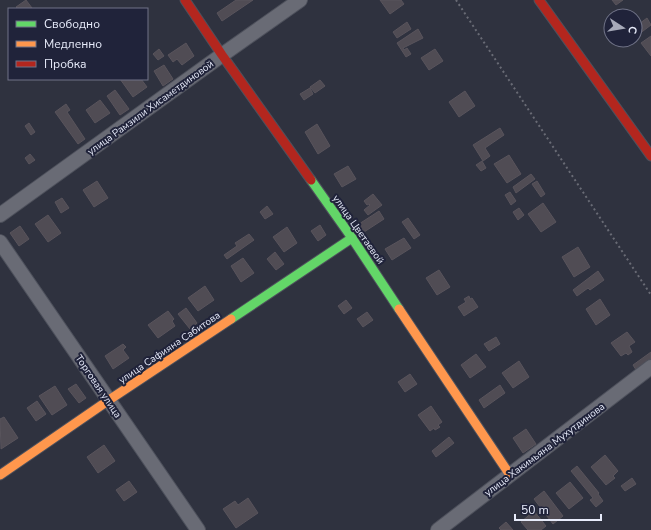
<svg xmlns="http://www.w3.org/2000/svg" width="651" height="530" viewBox="0 0 651 530" font-family="'Nunito Sans',sans-serif">
<style>
.building{fill:#504c54;stroke:#59545c}
.lines{fill:none;stroke-linecap:round;stroke-linejoin:round}
.street-casing{stroke:#4e515c;stroke-width:16}
.fast-casing{stroke:#4e515c;stroke-width:11}
.slow-casing{stroke:#4e515c;stroke-width:11}
.jam-casing{stroke:#4e515c;stroke-width:11}
.path{stroke:#696b75;stroke-width:2;stroke-dasharray:2 3;stroke-linecap:butt}
.street{stroke:#696b75;stroke-width:14}
.fast{stroke:#63d668;stroke-width:9}
.slow{stroke:#ff974d;stroke-width:9}
.jam{stroke:#b3261e;stroke-width:9}
.labels{text-anchor:middle;stroke-width:4;stroke-linejoin:round;paint-order:stroke}
.street-label{font-size:10px;fill:#e7ebfa;stroke:#20233a}
</style>
<rect width="100%" height="100%" fill="#2f323f"/>
<!-- building -->
<g class="building">
<path d="M26 0 32 8 30 9H18L16 7Z"/>
<path d="M236 0H253L222 21 217 13Z"/>
<path d="M380 0H401L404 4 390 14Z"/>
<path d="M612 0H623L616 5Z"/>
<path d="M647 18 651 25 635 37V27Z"/>
<path d="M407 22 411 29 397 38 393 32Z"/>
<path d="M418 29 423 38 403 48 404 50 407 48 411 54 406 57 397 43Z"/>
<path d="M651 36V56L641 43Z"/>
<path d="M186 43 194 56 182 65 177 59 173 62 168 55Z"/>
<path d="M159 49 164 56 158 60 153 54Z"/>
<path d="M435 49 443 61 429 70 421 58Z"/>
<path d="M164 65 173 79 163 86 154 71Z"/>
<path d="M120 79H141L147 87 133 97Z"/>
<path d="M320 80 325 86 315 93 310 87Z"/>
<path d="M310 88 313 94 304 100 300 94Z"/>
<path d="M115 90 129 109 120 115 107 96Z"/>
<path d="M465 91 475 106 459 117 449 102Z"/>
<path d="M100 100 110 113 95 123 86 110Z"/>
<path d="M66 104 70 110 67 112 85 139 78 144 55 112Z"/>
<path d="M29 123 35 132 31 135 25 126Z"/>
<path d="M317 124 330 146 318 154 305 132Z"/>
<path d="M500 128 504 135 485 148 490 156 483 161 473 145Z"/>
<path d="M30 154 35 160 29 164 25 158Z"/>
<path d="M509 155 521 174 507 183 494 164Z"/>
<path d="M482 161 486 168 481 171 476 165Z"/>
<path d="M348 166 356 179 342 187 334 174Z"/>
<path d="M531 174 535 179 516 193 513 187Z"/>
<path d="M97 181 108 198 94 207 83 190Z"/>
<path d="M537 181 545 194 541 197 532 184Z"/>
<path d="M510 192 516 201 511 205 505 195Z"/>
<path d="M373 194 382 205 368 215 364 210 370 205 369 204 367 205 364 201Z"/>
<path d="M62 198 69 208 61 213 55 202Z"/>
<path d="M543 203 556 222 541 232 528 214Z"/>
<path d="M267 206 273 214 265 219 260 212Z"/>
<path d="M519 208 524 215 518 220 513 212Z"/>
<path d="M379 211 384 219 364 232 359 224Z"/>
<path d="M48 215 61 233 48 242 35 224Z"/>
<path d="M408 218 420 235 414 239 402 222Z"/>
<path d="M320 225 326 235 318 241 311 231Z"/>
<path d="M20 226 29 239 19 246 10 233Z"/>
<path d="M287 227 297 243 284 252 273 237Z"/>
<path d="M249 234 254 240 227 259 224 255 237 246 235 243Z"/>
<path d="M404 238 411 248 392 260 385 249Z"/>
<path d="M578 247 590 267 574 277 562 257Z"/>
<path d="M275 252 284 264 276 270 267 259Z"/>
<path d="M243 258 254 273 241 282 231 266Z"/>
<path d="M439 270 450 287 437 295 426 278Z"/>
<path d="M598 271 604 280 590 290 588 288 577 296 573 290Z"/>
<path d="M205 286 214 300 198 311 188 298Z"/>
<path d="M469 296 470 299 472 298 478 307 464 316 458 307 466 302 464 299Z"/>
<path d="M600 299 610 315 596 325 586 309Z"/>
<path d="M346 300 352 308 344 314 338 306Z"/>
<path d="M186 308 197 323 190 329 178 314Z"/>
<path d="M168 311 174 319 172 321 175 326 158 338 148 325Z"/>
<path d="M367 312 373 320 363 327 357 319Z"/>
<path d="M627 332 635 342 629 346 632 352 628 355 626 353 621 356 611 343Z"/>
<path d="M496 337 500 344 489 351 484 344Z"/>
<path d="M123 344 126 347 123 350 129 358 113 369 105 356Z"/>
<path d="M651 352V364L638 373 633 365Z"/>
<path d="M476 354 486 367 470 378 461 365Z"/>
<path d="M519 361 529 377 513 388 502 373Z"/>
<path d="M410 374 417 384 405 392 398 382Z"/>
<path d="M76 384 86 398 79 403 68 389Z"/>
<path d="M500 385 505 393 484 408 479 400Z"/>
<path d="M55 386 67 405 52 415 39 396Z"/>
<path d="M37 401 46 414 36 421 27 408Z"/>
<path d="M431 406 442 422 438 425 440 427 435 430 434 428 430 431 418 415Z"/>
<path d="M4 417 18 438 1 449 0 419Z"/>
<path d="M526 429 536 444 523 453 513 438Z"/>
<path d="M449 437 454 443 436 457 432 451Z"/>
<path d="M104 445 115 461 98 473 87 457Z"/>
<path d="M605 455 618 471 613 476 615 478 606 485 591 467Z"/>
<path d="M577 466 599 493 598 494 603 501 596 507 590 500 593 498 571 471Z"/>
<path d="M632 478 636 484 625 491 621 486Z"/>
<path d="M129 481 137 492 124 501 116 490Z"/>
<path d="M570 482 583 498 569 509 556 493Z"/>
<path d="M544 491 563 516 553 524 534 499Z"/>
<path d="M248 498 258 513 236 528 223 509 235 501 238 505Z"/>
<path d="M534 511 546 526 541 530H528L521 522Z"/>
<path d="M506 522 513 530H501L499 528Z"/>
</g>
<g class="lines">
<defs>
<g id="street">
<path d="M0 215 222 55 300 0"/>
<path d="M0 242 198 530"/>
<path d="M438 530 651 367"/>
</g>
<g id="fast">
<path d="M311 180 352 238 399 309"/>
<path d="M231 319 352 238"/>
</g>
<g id="slow">
<path d="M399 309 510 475"/>
<path d="M0 475 109 400 231 319"/>
</g>
<g id="jam">
<path d="M185 0 222 55 311 180"/>
<path d="M539 0 651 156"/>
</g>
</defs>
<!-- street casing -->
<use href="#street" class="street-casing"/>
<!-- fast casing -->
<use href="#fast" class="fast-casing"/>
<!-- slow casing -->
<use href="#slow" class="slow-casing"/>
<!-- jam casing -->
<use href="#jam" class="jam-casing"/>
<!-- path -->
<path class="path" d="M456 0 651 295"/>
<!-- street -->
<use href="#street" class="street"/>
<!-- fast -->
<use href="#fast" class="fast"/>
<!-- slow -->
<use href="#slow" class="slow"/>
<!-- jam -->
<use href="#jam" class="jam"/>
</g>
<g class="labels">
<!-- street labels -->
<g class="street-label">
<text transform="translate(150 107) rotate(-36)" y="4">улица Рамзили Хисаметдиновой</text>
<text transform="translate(359 229) rotate(55)" y="4">улица Цветаевой</text>
<text transform="translate(169 347) rotate(-34)" y="4">улица Сафияна Сабитова</text>
<text transform="translate(99 386) rotate(56)" y="4">Торговая улица</text>
<text transform="translate(544 449) rotate(-37)" y="4">улица Хакимьяна Мухутдинова</text>
</g>
</g>
<!-- legend -->
<rect x="8" y="8" width="140" height="72" fill="#20233a" stroke="#707387"/>
<rect x="16" y="21" width="20" height="6" fill="#63d668" stroke="#707387"/>
<text x="44" y="28" font-size="12" fill="#e7ebfa">Свободно</text>
<rect x="16" y="41" width="20" height="6" fill="#ff974d" stroke="#707387"/>
<text x="44" y="48" font-size="12" fill="#e7ebfa">Медленно</text>
<rect x="16" y="61" width="20" height="6" fill="#b3261e" stroke="#707387"/>
<text x="44" y="68" font-size="12" fill="#e7ebfa">Пробка</text>
<!-- north arrow -->
<g transform="translate(623 28) rotate(102)"><circle r="19" fill="#20233a" stroke="#707387"/>
<path d="M0-3L7 15L0 10L-7 15Z" fill="#a7aab9"/>
<text y="-6" font-size="11" font-weight="bold" text-anchor="middle" fill="#e7ebfa">С</text>
</g>
<!-- scale -->
<path d="M515 514v6h86v-6" fill="none" stroke="#e7ebfa" stroke-width="2"/>
<text x="521" y="514" font-size="12" fill="#e7ebfa" stroke="#20233a" stroke-width="3" paint-order="stroke">50 m</text>
</svg>
